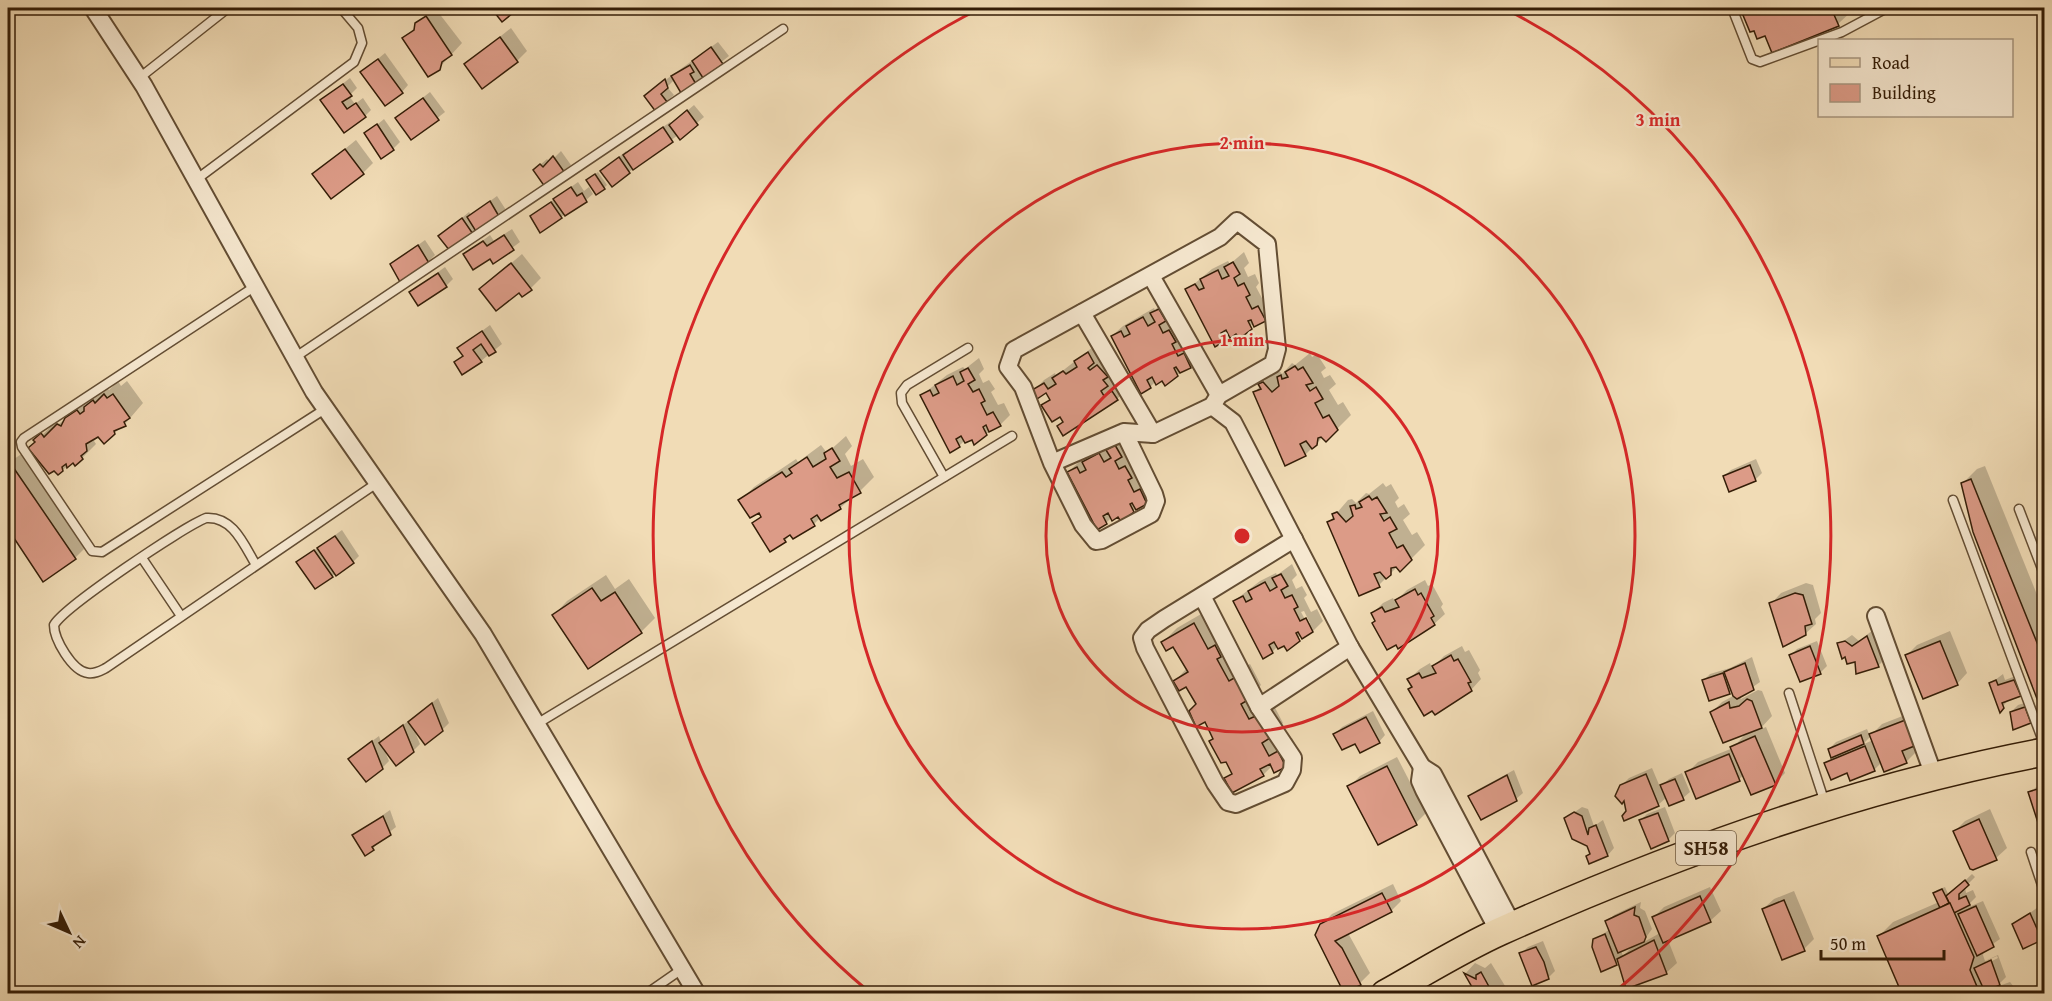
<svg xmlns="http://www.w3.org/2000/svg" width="2052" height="1001" viewBox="0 0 2052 1001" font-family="'Gentium Book Plus',serif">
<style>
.shadow{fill:#0003;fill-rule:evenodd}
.building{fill:#dc9b87;stroke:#341d07;stroke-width:1.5}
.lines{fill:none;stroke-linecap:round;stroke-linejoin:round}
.service-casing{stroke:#634d33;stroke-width:11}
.minor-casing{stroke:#634d33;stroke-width:20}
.primary-casing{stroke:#341d07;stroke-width:30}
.service{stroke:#f6e8d0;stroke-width:8}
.minor{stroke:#f6e8d0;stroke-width:16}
.primary{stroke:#f1dcb6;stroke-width:27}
.ring{fill:none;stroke:#d62828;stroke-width:3}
.labels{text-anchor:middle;stroke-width:4.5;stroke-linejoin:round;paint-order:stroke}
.shield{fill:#f6e8d0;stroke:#6e5a43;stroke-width:1.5}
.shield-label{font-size:20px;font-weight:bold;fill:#341d07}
.centre{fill:#d62828;stroke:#f6e8d0;stroke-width:3}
.ring-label{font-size:18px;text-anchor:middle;font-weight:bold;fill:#d62828;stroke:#f6e8d0;stroke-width:4.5;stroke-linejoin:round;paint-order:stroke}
</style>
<rect width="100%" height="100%" fill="#f1dcb6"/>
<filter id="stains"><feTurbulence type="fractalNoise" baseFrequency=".00333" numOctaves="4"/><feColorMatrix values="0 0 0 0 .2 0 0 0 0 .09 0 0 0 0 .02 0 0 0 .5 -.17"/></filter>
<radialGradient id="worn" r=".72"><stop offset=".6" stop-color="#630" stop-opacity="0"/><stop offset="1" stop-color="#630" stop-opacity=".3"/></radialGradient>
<!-- shadow -->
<g class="shadow">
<path d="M435 8 462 43 439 68 404 38Z"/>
<path d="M493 8H517L502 20Z"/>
<path d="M1742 8H1855L1838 24 1773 51 1766 34 1751 30Z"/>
<path d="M511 28 527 51 517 61 466 64Z"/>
<path d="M718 42 729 56 695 83 674 80 667 87 674 95 657 110 653 89Z"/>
<path d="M385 53 408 85 402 92 362 72Z"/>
<path d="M350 78 357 88 349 96 355 104 363 98 371 110 365 116 322 100Z"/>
<path d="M430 92 445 112 412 138 397 118Z"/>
<path d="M694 105 704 117 680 137 678 135 629 172 602 171 626 151 627 153 670 122 672 124Z"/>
<path d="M384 119 400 142 393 149 366 134Z"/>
<path d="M356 140 373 163 363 173 314 174Z"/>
<path d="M561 151 571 165 545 185 534 170 547 159 550 162Z"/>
<path d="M598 172 607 185 604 188 591 177Z"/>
<path d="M578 182 584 191 589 187 593 194 586 200 561 217 531 216Z"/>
<path d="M497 196 506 210 450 249 440 236 469 212 471 215Z"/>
<path d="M512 229 520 242 493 262 490 257 465 254 490 235 494 241Z"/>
<path d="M425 240 435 255 428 262 392 264Z"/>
<path d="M1244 252 1249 263 1244 268 1248 277 1255 274 1259 283 1256 287 1263 300 1269 297 1275 309 1265 319 1230 334 1224 340 1187 290 1212 269 1228 261 1230 264Z"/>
<path d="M522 254 541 278 531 288 481 289Z"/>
<path d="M445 267 453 279 446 286 411 292Z"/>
<path d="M1162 303 1201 356 1190 366 1177 375 1156 381 1150 387 1112 336 1123 326 1154 308 1155 310Z"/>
<path d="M490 325 502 344 481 361 456 362 464 355 459 348Z"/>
<path d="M1098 343 1104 352 1098 357 1117 375 1111 381 1115 387 1123 382 1127 389 1117 399 1064 421 1060 415 1043 405 1051 398 1046 391H1034L1044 380 1055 373 1056 376Z"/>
<path d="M1310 353 1312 357 1317 354 1326 368 1321 372 1324 378 1330 375 1336 384 1329 390 1338 405 1343 402 1351 415 1326 440 1323 437 1305 455 1255 392 1274 370 1278 369 1282 374 1292 363 1295 365Z"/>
<path d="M979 358 984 369 979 374 983 383 989 380 995 389 991 392 998 405 1004 403 1010 415 1000 425 986 434 965 440 959 446 922 395 947 375 963 367 965 369Z"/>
<path d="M118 381 121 386 127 381 143 403 125 424 104 442 99 436 94 441 96 444 82 458 62 470 30 448 56 421 59 424 91 397 93 399 107 388 109 390Z"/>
<path d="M846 436 852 446 845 454 851 466 863 459 874 477 860 491 840 508 820 518 814 524 791 534 785 541 754 523 762 515 759 511 740 501 754 487 796 459 798 462 821 445 827 453Z"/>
<path d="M1118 439 1157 492 1146 502 1133 511 1112 517 1106 523 1068 472 1079 462Z"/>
<path d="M26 451 89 544 75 558 43 579 8 526V463Z"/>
<path d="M1756 459 1762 473 1755 480 1724 476 1731 470Z"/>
<path d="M1985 466 2044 612V712L1974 531 1963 483 1977 469Z"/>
<path d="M1383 483 1386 487 1391 484 1399 498 1395 502 1398 508 1404 504 1410 514 1403 520 1412 535 1417 532 1425 545 1400 570 1397 567 1379 585 1329 522 1348 500 1352 499 1356 503 1366 493 1369 494Z"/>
<path d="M342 530 359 556 353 562 332 576 298 562Z"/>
<path d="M1292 564 1297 575 1292 580 1296 589 1302 586 1307 595 1304 598 1311 612 1317 609 1323 621 1313 631 1278 646 1272 652 1234 601 1260 581 1276 573 1277 575ZM1304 611 1310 623H1307L1301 612Z"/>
<path d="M606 575 615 589 629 579 655 618 641 632 554 615 567 601Z"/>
<path d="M1425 580 1428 586 1432 584 1443 604 1441 607 1445 614 1434 624 1376 621 1372 614 1383 603 1393 598 1395 602 1407 590Z"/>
<path d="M1806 583 1813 585 1821 613 1815 619 1816 624 1805 634 1771 604 1781 593Z"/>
<path d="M1208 610 1243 668 1250 664 1261 685 1255 691 1272 702 1283 723 1276 730 1283 743 1292 738 1299 752 1285 766H1272L1263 775 1226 778 1233 771 1198 704 1186 685 1175 681 1187 668 1174 645 1163 642 1177 628Z"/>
<path d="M1873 630 1885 659 1878 666 1839 644 1852 635 1859 641Z"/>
<path d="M1950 631 1967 673 1957 684 1907 655 1917 645Z"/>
<path d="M1817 641 1827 666 1820 673 1791 655 1797 649Z"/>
<path d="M1462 646 1465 652 1469 650 1480 670 1478 673 1481 679 1471 690 1413 686 1409 679 1420 669 1430 663 1432 668 1444 656Z"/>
<path d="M1752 657 1760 682 1740 696 1741 699 1758 690 1762 691 1772 716 1759 730 1766 727 1785 773 1775 783 1744 775 1739 779 1697 797 1687 773 1698 762 1733 748 1747 732 1712 712 1722 702 1735 695 1733 689 1729 693 1703 681 1710 674 1730 668Z"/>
<path d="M2003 674 2005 680 2021 674 2026 689 2020 695 2009 699 2000 710 1991 683Z"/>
<path d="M438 698 449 723 442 730 413 727 420 744 413 751 384 749 389 761 382 768 356 753 379 736 381 742Z"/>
<path d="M2031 701 2037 715 2030 722 2011 712 2018 705Z"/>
<path d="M1918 710 1913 745 1916 752 1906 762H1882L1874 770 1847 771 1826 763 1833 757 1829 749 1836 742 1867 729 1870 736 1882 724ZM1872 735 1873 740 1862 745Z"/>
<path d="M1373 711 1385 735 1379 742 1356 741 1335 734 1342 727Z"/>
<path d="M1397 757 1426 813 1416 823 1349 787 1360 776Z"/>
<path d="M1652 768 1660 787 1669 779 1682 773 1690 792 1683 798 1667 797 1658 805 1628 811 1621 786 1629 778Z"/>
<path d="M1514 770 1523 793 1516 799 1470 796 1477 790Z"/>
<path d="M2044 781V829L2042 830 2030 792Z"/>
<path d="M1582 807 1588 809 1594 826 1603 820 1614 848 1608 855 1588 856 1591 852 1588 845 1566 818Z"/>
<path d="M1665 807 1675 833 1668 840 1640 821 1647 814Z"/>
<path d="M1990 809 2007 848 1996 858 1973 869 1955 831 1965 821Z"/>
<path d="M390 810 396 827 378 841 373 849 354 835Z"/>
<path d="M1972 874 1975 877 1965 887 1966 893 1973 890 1976 897 1970 903 1971 906 1983 901 2000 939 1984 950 1983 955 1985 961 1998 955 2006 977 1996 987 2010 982 2014 987 2012 989 2017 994H1904L1879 936 1893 922 1939 902 1935 893 1937 890 1945 887 1949 896ZM1997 956 1998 958 1986 964V961Z"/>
<path d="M1393 884 1401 901 1391 911 1348 933 1370 973 1360 983 1321 925 1332 914Z"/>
<path d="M1710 887 1721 911 1710 921 1668 940 1677 963 1666 973 1619 961 1602 970 1595 940 1610 929 1607 922 1614 915 1641 902 1640 908 1645 911 1652 929 1642 943 1660 933 1653 918 1664 907ZM1634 945 1623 956 1621 950Z"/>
<path d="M1794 891 1814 939 1804 949 1763 909 1774 899Z"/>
<path d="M2038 907 2044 923V935L2041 939 2014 925Z"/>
<path d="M1543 941 1555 971 1548 978 1521 953 1528 947Z"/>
<path d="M1475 963 1485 968 1491 963 1510 994H1478L1466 973Z"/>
<path d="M2044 982V994H2028L2034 986Z"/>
</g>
<!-- building -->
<g class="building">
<path d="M491 8H509L513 13 502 22Z"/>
<path d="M1740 8H1831L1839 26 1772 53 1765 36 1757 39 1754 31 1750 32Z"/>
<path d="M426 16 452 55 442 62 440 70 428 77 402 38 414 30 415 23Z"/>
<path d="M500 37 518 62 482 89 464 64Z"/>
<path d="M711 47 723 64 703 78 692 61Z"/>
<path d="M378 59 403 93 385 106 360 72Z"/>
<path d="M690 65 694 72 690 74 696 84 681 93 671 76Z"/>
<path d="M665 79 668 88 661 94 668 103 656 112 644 96Z"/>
<path d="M343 84 352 96 342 102 347 109 356 103 366 117 344 133 320 100Z"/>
<path d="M423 98 439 120 411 140 395 118Z"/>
<path d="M687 110 698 125 680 140 669 125Z"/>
<path d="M377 124 394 150 381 159 364 133Z"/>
<path d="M663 127 673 142 633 170 623 155Z"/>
<path d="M345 149 364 174 331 199 312 174Z"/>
<path d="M553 156 565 173 545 187 533 170 540 164 543 167Z"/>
<path d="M619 157 630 173 612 187 600 171Z"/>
<path d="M595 174 605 189 596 195 586 180Z"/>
<path d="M571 187 577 196 582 193 587 202 565 216 553 199Z"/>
<path d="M490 201 500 218 477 233 467 217Z"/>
<path d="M551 202 562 218 540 233 530 216Z"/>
<path d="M462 218 473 234 450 251 438 236Z"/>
<path d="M504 235 514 250 493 264 490 259 473 270 463 254 483 241 487 246Z"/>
<path d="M418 245 429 263 400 282 390 264Z"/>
<path d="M1233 262 1240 274 1234 278 1238 286 1244 283 1250 295 1246 297 1252 309 1258 306 1266 321 1254 327 1251 320 1248 321 1252 329 1239 339 1236 334 1230 338 1226 330 1221 333 1225 341 1215 347 1185 289 1195 284 1199 290 1204 288 1200 279 1218 270 1222 279 1229 276 1224 267Z"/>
<path d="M511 263 532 290 522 297 519 293 496 311 479 289Z"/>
<path d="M438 273 447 287 418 306 409 292Z"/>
<path d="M1159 309 1166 321 1159 325 1163 333 1169 330 1176 342 1172 344 1178 356 1184 353 1191 368 1180 373 1176 367 1174 368 1178 376 1165 386 1162 381 1156 385 1152 377 1147 380 1151 388 1141 394 1111 336 1121 331 1124 337 1130 334 1126 326 1143 317 1148 326 1155 322 1150 313Z"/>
<path d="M482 331 496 352 489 356 481 344 473 350 482 362 462 375 454 362 463 356 457 348Z"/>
<path d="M1088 352 1094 363 1088 368 1090 370 1097 365 1108 377 1103 380 1108 386 1101 391 1104 396 1112 391 1118 400 1063 436 1057 426 1063 422 1060 417 1052 422 1041 405 1050 400 1046 393 1037 399 1032 390 1044 383 1048 389 1056 384 1052 378 1063 371 1066 374 1077 367 1074 361Z"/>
<path d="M1295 366 1298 370 1303 367 1313 383 1306 385 1310 391 1316 387 1323 399 1315 403 1323 418 1329 415 1338 430 1326 442 1321 437 1318 438 1317 445 1312 449 1306 441 1300 444 1306 456 1285 466 1253 392 1261 389 1258 384 1263 382 1272 392 1279 386 1277 377 1281 375 1282 379 1288 377 1285 372Z"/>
<path d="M968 368 975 380 968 384 973 392 979 389 985 401 981 403 987 415 993 412 1001 426 989 432 986 425 983 427 987 435 974 445 972 440 965 443 961 436 956 439 960 447 950 453 920 395 930 390 933 396 939 393 935 385 953 376 957 385 964 381 960 372Z"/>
<path d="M104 394 107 398 113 394 130 418 124 422 126 426 114 431 115 434 104 444 98 437 86 444 87 451 81 456 83 459 75 466 73 463 67 468 66 464 62 467 63 471 58 475 54 471 49 474 28 448 35 442 33 440 41 433 44 437 57 424 61 426 65 418 77 410 80 414 84 411V407L93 400 95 403Z"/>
<path d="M1115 445 1122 457 1115 461 1119 469 1125 466 1132 478 1128 480 1134 492 1140 489 1147 504 1136 510 1132 503 1130 504 1134 512 1121 522 1118 517 1112 521 1108 513 1103 516 1107 524 1097 530 1067 472 1077 467 1080 473 1086 470 1082 462 1099 453 1104 462 1111 458 1106 450Z"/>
<path d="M832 448 840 461 830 467 837 478 849 472 861 493 839 505 841 509 821 521 817 515 811 519 815 526 793 539 790 535 784 539 786 542 770 552 752 523 761 517 759 513 750 518 738 500 782 472 786 477 792 473 789 469 807 457 813 467 826 459 824 453Z"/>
<path d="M11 464 76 559 43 582 8 529V466Z"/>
<path d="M1750 465 1756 481 1729 492 1723 476Z"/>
<path d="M1971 479 2044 660V717L1973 532 1961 483Z"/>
<path d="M1369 496 1372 500 1377 497 1387 513 1380 514 1384 521 1390 517 1397 529 1389 533 1397 548 1403 545 1412 560 1400 572 1396 567 1391 568V575L1386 579 1380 572 1374 574 1380 587 1359 596 1327 522 1334 519 1332 514 1337 512 1346 522 1353 516 1350 506 1355 505 1356 509 1362 507 1359 502Z"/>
<path d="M335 536 354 563 336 576 317 548Z"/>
<path d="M314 550 333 577 315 589 296 562Z"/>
<path d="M1281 574 1288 586 1281 590 1285 598 1292 595 1298 607 1294 609 1300 621 1306 618 1313 632 1302 639 1298 632 1296 633 1300 641 1287 651 1284 646 1278 649 1274 642 1269 645 1273 653 1263 659 1233 601 1243 596 1246 602 1252 599 1248 591 1265 582 1270 591 1277 587 1272 578Z"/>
<path d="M592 588 601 601 615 592 642 633 588 669 552 615Z"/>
<path d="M1415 589 1418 595 1421 593 1434 616 1431 618 1435 625 1398 649 1396 645 1387 650 1372 623 1375 621 1371 613 1382 607 1385 612 1399 607 1395 600Z"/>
<path d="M1795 593 1803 595 1812 624 1805 626 1806 635 1783 647 1769 603Z"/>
<path d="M1194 623 1208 649 1215 645 1221 657 1217 659 1229 681 1236 677 1248 700 1241 704 1249 719 1258 715 1270 738 1262 743 1269 756 1278 751 1286 767 1274 773 1270 764 1260 769 1264 776 1232 793 1224 778 1232 774 1226 762 1221 763 1209 741 1213 739 1205 722 1196 727 1189 711 1196 704 1186 687 1179 691 1173 681 1188 672 1173 647 1166 651 1161 642Z"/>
<path d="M1867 636 1879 667 1856 674 1855 662 1847 664 1845 657 1842 659 1837 643 1845 641 1852 646Z"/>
<path d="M1940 641 1958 685 1923 699 1905 655Z"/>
<path d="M1810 646 1821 674 1800 682 1789 655Z"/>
<path d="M1451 655 1454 661 1458 659 1471 682 1468 683 1472 691 1435 715 1432 711 1424 716 1408 689 1412 687 1407 679 1419 673 1422 678 1436 673 1432 666Z"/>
<path d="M1745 663 1754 690 1737 699 1733 696 1724 672Z"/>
<path d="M1723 673 1730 694 1709 701 1702 680Z"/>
<path d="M1996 680 1998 685 2014 680 2021 696 2002 703 2004 708 2000 713 1989 683Z"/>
<path d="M1747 699 1752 701 1762 728 1723 743 1710 712 1729 702 1730 708 1739 706Z"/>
<path d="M432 703 443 731 425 745 408 722Z"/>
<path d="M2025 707 2031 723 2013 730 2010 712Z"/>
<path d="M1366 717 1380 743 1360 753 1355 744 1342 750 1333 734Z"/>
<path d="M1908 719 1917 745 1902 751 1907 763 1884 772 1869 734Z"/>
<path d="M403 725 414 752 396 766 379 743Z"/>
<path d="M1861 735 1864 744 1831 758 1828 749Z"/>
<path d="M1755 736 1776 785 1751 795 1730 747Z"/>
<path d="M372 741 383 769 366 782 348 759Z"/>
<path d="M1865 746 1875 771 1850 781 1847 773 1831 780 1824 763Z"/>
<path d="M1729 754 1740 781 1696 799 1685 772Z"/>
<path d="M1387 766 1417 825 1378 845 1347 786Z"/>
<path d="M1646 774 1659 806 1624 821 1622 816 1626 811 1624 801 1622 804 1615 796 1620 785Z"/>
<path d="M1507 775 1517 801 1481 820 1468 796Z"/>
<path d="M1675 779 1684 800 1669 806 1660 785Z"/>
<path d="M2044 787V831L2041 832 2028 792Z"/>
<path d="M1574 812 1582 816 1588 835 1589 828 1596 825 1608 856 1589 864 1586 856 1590 854 1587 846 1572 839 1564 818Z"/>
<path d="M1658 813 1669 841 1651 849 1639 820Z"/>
<path d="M383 816 391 835 372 847 374 850 365 856 352 835Z"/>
<path d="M1979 819 1997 860 1973 870 1970 869 1953 831Z"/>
<path d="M1965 880 1969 885 1959 894V899L1966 896 1970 905 1954 913 1946 896Z"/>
<path d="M1942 889 1949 903 1940 908 1933 893Z"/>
<path d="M1382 893 1392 912 1335 941 1342 948 1361 985 1344 993 1315 935 1320 924Z"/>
<path d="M1700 896 1711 922 1663 943 1652 917Z"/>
<path d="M1784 900 1805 951 1782 960 1762 909Z"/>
<path d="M1950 903 1974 957 1970 970 1978 989 1968 994H1902L1877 936Z"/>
<path d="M1976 906 1994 947 1977 956 1958 914Z"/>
<path d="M1635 907 1634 915 1639 917 1646 937 1644 942 1618 953 1605 921Z"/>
<path d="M2030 913 2042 940 2023 949 2012 924Z"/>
<path d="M1605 934 1617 965 1601 972 1592 947 1593 939Z"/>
<path d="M1654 940 1667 974 1626 989 1617 959Z"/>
<path d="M1536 947 1544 962 1549 979 1532 986 1519 953Z"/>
<path d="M1991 960 2000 985 1985 992 1974 968Z"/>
<path d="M1481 972 1493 994H1476L1464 973 1476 979V975Z"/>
<path d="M2044 984V994H2026V993Z"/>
</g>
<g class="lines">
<defs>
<g id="service">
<path d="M1732 8 1752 59 1760 62 1842 32 1887 8"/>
<path d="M138 79 228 8"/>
<path d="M197 179 354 62 362 43 358 28 341 8"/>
<path d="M254 287 24 438 21 442 22 447 92 551 102 552 325 409"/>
<path d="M294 358 783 29"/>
<path d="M944 477 902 403 901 393 907 385 968 348"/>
<path d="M1953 500 2044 744"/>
<path d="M2019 509 2044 574"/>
<path d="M142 558 181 616"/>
<path d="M256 565C244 545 233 516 206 518 183 527 64 607 54 625 54 639 72 671 88 673 95 674 100 671 106 668L377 483"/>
<path d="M1789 693 1825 803"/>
<path d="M535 725 1012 436"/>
<path d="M2031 852 2044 891"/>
<path d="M646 994 682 969"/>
</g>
<g id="minor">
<path d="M93 8 144 86 314 392 483 634 697 994"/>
<path d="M1151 276 1219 395"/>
<path d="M1082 313 1153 434"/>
<path d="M1212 406 1233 422 1350 647 1422 767"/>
<path d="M1052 463 1124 432 1153 434 1212 406 1219 395 1273 364 1277 349 1267 244 1237 221 1220 237 1014 350 1008 367 1023 387 1052 463 1083 525 1096 541 1102 540 1151 514 1156 501 1154 494 1124 432"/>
<path d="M1202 596 1259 707 1293 758 1292 770 1285 783 1236 804 1228 802 1215 783 1145 648 1142 638 1148 630 1164 619 1294 539"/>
<path d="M1876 616 1934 776"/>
<path d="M1259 707 1350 647"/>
<path d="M1499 932 1424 790 1420 781 1422 767 1433 774 1513 926"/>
</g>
<path id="primary" d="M1385 994C1423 973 1461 949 1501 931 1675 853 1857 787 2044 752"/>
</defs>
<!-- service casing -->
<use href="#service" class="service-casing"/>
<!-- minor casing -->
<use href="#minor" class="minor-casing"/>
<!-- primary casing -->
<use href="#primary" class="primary-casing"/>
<!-- service -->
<use href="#service" class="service"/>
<!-- minor -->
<use href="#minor" class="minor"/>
<!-- primary -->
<use href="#primary" class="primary"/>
</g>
<!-- distance rings -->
<g class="ring">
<circle cx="1242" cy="536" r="196"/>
<circle cx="1242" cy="536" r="393"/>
<path d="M867 990A589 589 0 0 1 979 9M1505 9A589 589 0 0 1 1617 990"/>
</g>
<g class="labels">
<!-- shield labels -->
<rect class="shield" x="1676" y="831" width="60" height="34" rx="4.5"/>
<g class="shield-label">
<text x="1706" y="855">SH58</text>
</g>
</g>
<circle cx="1242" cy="536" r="9" class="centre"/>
<g class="ring-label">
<text x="1658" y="126">3 min</text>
<text x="1242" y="149">2 min</text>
<text x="1242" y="346">1 min</text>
</g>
<!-- margin -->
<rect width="2052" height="1001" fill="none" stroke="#f1dcb6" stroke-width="30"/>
<rect x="9" y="9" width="2034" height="983" fill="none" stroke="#341d07" stroke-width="3"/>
<rect x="15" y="15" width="2022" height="971" fill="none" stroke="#341d07" stroke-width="1.5"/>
<!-- legend -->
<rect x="1818" y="39" width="195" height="78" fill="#f6e8d0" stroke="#a89780" stroke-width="1.5"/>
<rect x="1830" y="58" width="30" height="9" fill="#f1dcb6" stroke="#a89780" stroke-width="1.5"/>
<text x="1872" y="69" font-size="18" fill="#341d07">Road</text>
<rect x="1830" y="84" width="30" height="18" fill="#dc9b87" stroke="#a89780" stroke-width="1.5"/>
<text x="1872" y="99" font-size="18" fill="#341d07">Building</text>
<!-- north arrow -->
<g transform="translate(69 932) rotate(134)" stroke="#f6e8d0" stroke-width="4.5" paint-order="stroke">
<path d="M0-4.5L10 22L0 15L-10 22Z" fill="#341d07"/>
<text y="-9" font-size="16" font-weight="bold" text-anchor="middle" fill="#341d07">N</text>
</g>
<!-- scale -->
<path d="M1821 950v9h123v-9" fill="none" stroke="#341d07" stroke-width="3"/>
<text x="1830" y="950" font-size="18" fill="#341d07" stroke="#f6e8d0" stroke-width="4.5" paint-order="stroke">50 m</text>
<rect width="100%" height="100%" filter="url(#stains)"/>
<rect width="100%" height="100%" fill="url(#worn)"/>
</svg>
